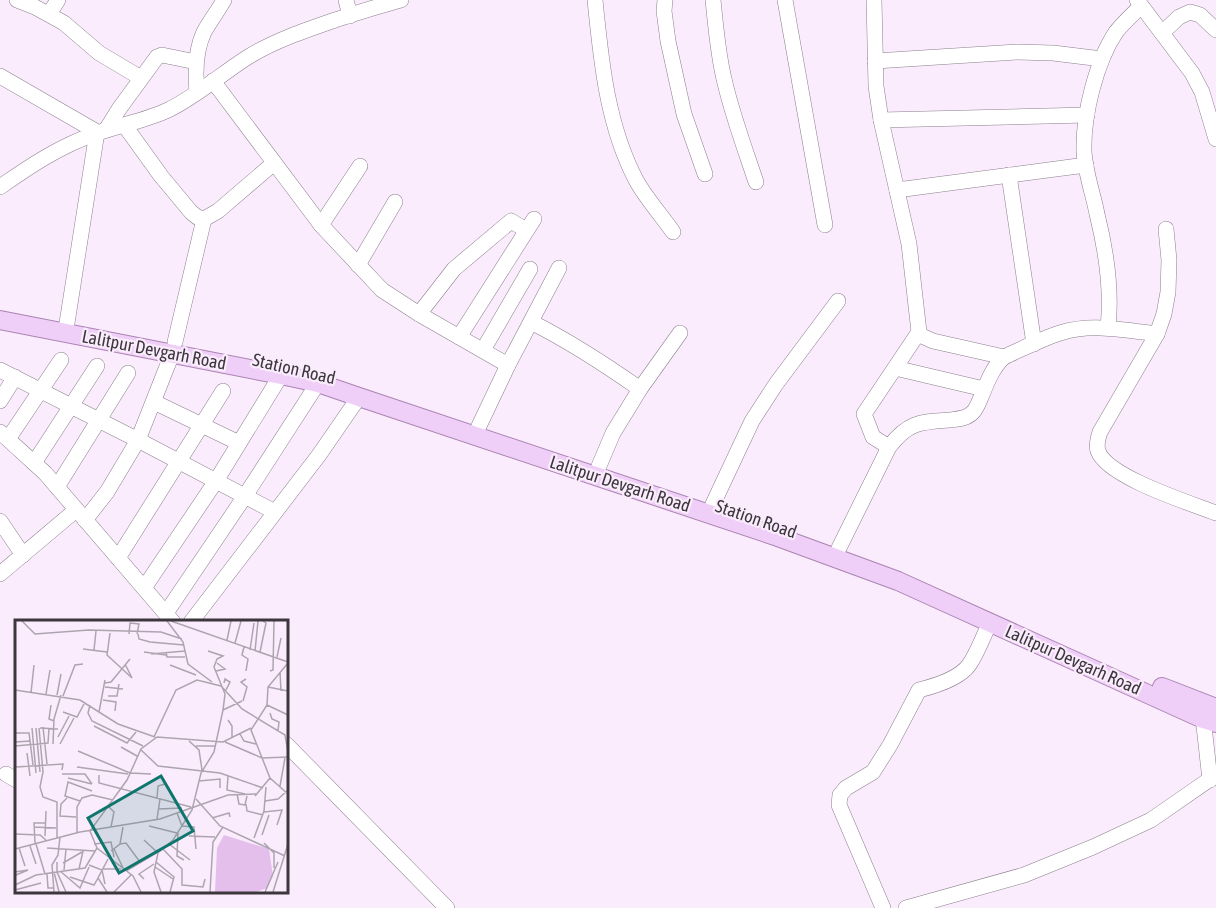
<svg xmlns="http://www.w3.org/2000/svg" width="1216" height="908" viewBox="0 0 1216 908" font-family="'Asap Condensed',sans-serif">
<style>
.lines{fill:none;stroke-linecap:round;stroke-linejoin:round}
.minor-casing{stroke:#8b7f8d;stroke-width:16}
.major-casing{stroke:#aa84b2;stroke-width:20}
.minor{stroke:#fff;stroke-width:15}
.major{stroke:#efcef7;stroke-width:18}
.labels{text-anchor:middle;stroke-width:4.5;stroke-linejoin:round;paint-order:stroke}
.street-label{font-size:18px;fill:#3c373d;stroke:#faecfc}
.inset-road{fill:none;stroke:#aea4b0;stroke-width:1.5}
.view{fill:#0f766e;fill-opacity:0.15;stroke:#0f766e;stroke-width:3}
.inset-edge{fill:none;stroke:#3c373d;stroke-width:3}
</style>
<rect width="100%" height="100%" fill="#faecfc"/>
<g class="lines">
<defs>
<g id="minor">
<path d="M17 0 35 7 64 23 99 53 141 78"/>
<path d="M346 0 350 16"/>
<path d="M595 0C601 60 607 125 636 180 645 197 662 216 673 232"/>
<path d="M665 0 664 11 668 41 684 114 705 174"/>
<path d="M713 0C716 28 718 56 725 83 733 117 745 149 756 182"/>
<path d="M785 0 825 225"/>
<path d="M874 0 876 86 881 120 909 244 919 332 922 336 933 341 1004 357"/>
<path d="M1137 0 1192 73 1202 92 1216 139"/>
<path d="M49 14 58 0"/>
<path d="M1162 33 1179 17 1190 12 1200 15 1216 30"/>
<path d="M875 61 1017 52 1053 53 1102 59"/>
<path d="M0 76 97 132 67 323"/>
<path d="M213 81 321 225 382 290 419 314 508 365"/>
<path d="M197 92C195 72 195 51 204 32 210 21 218 11 224 0"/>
<path d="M881 120 1087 115"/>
<path d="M125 126 161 176 191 212 197 217 204 219 218 211 274 163"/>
<path d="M106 130 119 109 157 57 162 55 196 62"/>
<path d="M1009 175 1034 344"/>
<path d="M0 187C30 166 60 146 95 134 119 125 145 121 168 110 197 96 221 74 248 57 277 39 312 28 344 17 363 11 382 5 401 0"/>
<path d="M897 190 1086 165"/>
<path d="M321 225 360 166"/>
<path d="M1166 229 1169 260 1168 292 1164 314 1157 334 1100 432C1098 438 1096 445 1098 451 1107 477 1190 503 1216 513"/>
<path d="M358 265 395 202"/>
<path d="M419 314 454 269 511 221 526 230"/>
<path d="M531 322C571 342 603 363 640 389"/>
<path d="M1108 327C1112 290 1106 250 1097 214 1093 193 1085 172 1084 151 1083 115 1096 62 1116 32 1123 23 1133 14 1141 6"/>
<path d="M459 337 534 219"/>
<path d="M175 342 204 219"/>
<path d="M483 350 530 269"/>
<path d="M895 368 984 389"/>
<path d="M0 370 138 440 275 512"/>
<path d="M0 401 15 377"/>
<path d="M154 402 239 443"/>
<path d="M479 426 508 365 559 268"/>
<path d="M0 432 45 473 173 622"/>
<path d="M8 439 61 360"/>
<path d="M889 447 873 437 864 414 919 332"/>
<path d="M34 463 97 366"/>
<path d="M599 466 613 433 640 389 680 333"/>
<path d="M57 487 128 373"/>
<path d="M713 504 752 421 776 384 838 301"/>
<path d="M85 520 107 492 138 440 172 354"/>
<path d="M0 521 23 555"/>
<path d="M839 548 889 447C908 422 920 422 949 420 957 419 966 419 972 413 976 410 979 402 981 397 987 383 992 368 1004 357 1022 349 1041 339 1060 333 1091 323 1125 330 1157 334"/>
<path d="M118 558 223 391"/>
<path d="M0 574 76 510"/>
<path d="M144 588 216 481 281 375"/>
<path d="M166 613 245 496 318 383"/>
<path d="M191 622 319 455 359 397"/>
<path d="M1202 708 1210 780"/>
<path d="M286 744 447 908"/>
<path d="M6 774 16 780"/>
<path d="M883 908 839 805 840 795 846 788 873 772 890 745 919 690C935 686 959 679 969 665 978 652 983 636 990 623"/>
<path d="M906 908 1024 875 1093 847 1151 820 1216 775"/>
</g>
<g id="major">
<path d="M0 320 281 375 318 383 359 397 778 537 898 581 1203 719 1216 723"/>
<path d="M1162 687 1216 708"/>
</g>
</defs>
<!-- minor casing -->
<use href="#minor" class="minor-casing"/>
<!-- major casing -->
<use href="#major" class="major-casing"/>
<!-- minor -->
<use href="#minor" class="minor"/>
<!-- major -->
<use href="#major" class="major"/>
</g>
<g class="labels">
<!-- street labels -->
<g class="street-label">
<text transform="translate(154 350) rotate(11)" y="6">Lalitpur Devgarh Road</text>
<text transform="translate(294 369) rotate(13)" y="6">Station Road</text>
<text transform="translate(620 484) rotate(18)" y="6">Lalitpur Devgarh Road</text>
<text transform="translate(756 519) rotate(19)" y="6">Station Road</text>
<text transform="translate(1073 660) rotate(24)" y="6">Lalitpur Devgarh Road</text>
</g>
</g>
<!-- overview -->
<g transform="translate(15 620)">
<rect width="273" height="273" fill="#faecfc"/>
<path d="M209 215 254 229 258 256 252 268 241 272H200L202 228Z" fill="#e4bfec"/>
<path class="inset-road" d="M7 1 20 14 74 10 146 12 167 19M152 1 168 22 173 44 197 62M156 1 273 42M95 13 92 35 117 58 110 44M114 14 115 3 124 4 122 14M123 14 124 19 135 22 169 25M212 20 216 1M220 23 226 1M229 27 227 35 233 39 231 51M68 29 92 32M79 30 81 11M235 30 239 3M240 31 243 1M129 32 151 35M151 32 152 37H170M245 32 251 3 248 1M136 34 170 31M262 37 266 18M273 43 253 67 252 85 236 110 255 158 273 174M155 45 181 55M201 51 210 49 202 43M255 51 258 50 259 1M265 52 266 71M90 63 96 62 115 39M209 63 210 59 215 62 211 70M90 67 108 69M253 67 273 71M0 70 65 80 103 104 140 117M16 73 19 45M31 74 35 50M42 75 46 54M48 76 60 45 68 44M93 76H102L104 64M88 80 101 82 100 91M228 81 232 67 226 62 231 59M36 85 34 99 39 101M75 85 73 93 77 101 128 126M252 85 273 95M208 90 227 81M48 92 62 97 70 82M84 92 90 60M255 93 257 99 264 102 263 111M213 100 217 106V117M79 106 112 123 121 112M28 107 32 144M17 108 21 153M21 108 25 152M24 108 28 152 25 167 28 177 42 182V218M25 108 43 109M0 113H14L15 121M225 114 229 121 241 124M43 117 54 96M139 117 161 70 182 60 206 66 227 89 270 115 273 132M174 121 184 130 187 150M0 122 15 121 18 145M210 122 247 138 273 137M38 124 39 99 46 75M45 124 59 98M0 126 33 123 34 108M181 126H201M106 127 122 136M125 129 143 146 205 153 248 168M63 131 115 153 136 154M12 133 15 156M0 142V161M1 147 48 144 47 150M62 147 113 154M47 154H70L77 164M84 155V163L176 187M213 156 212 170 230 174M53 158 77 164M184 161 205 159V168M265 166 270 138M222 174 224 184 230 185 232 176M240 176 255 158M52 178 46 184 45 196 61 197M142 178 143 166 150 164M181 179 205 206 270 236M65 181 50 176 53 162 77 171M250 181 263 179 273 170M231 184 232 191 248 195M93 186 99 192 96 207M143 189 167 188M249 192 267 190 262 205M162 193 167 206 179 207 181 229M197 198 214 193 215 197M142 199 145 179M134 206 162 213M19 207 41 208M163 212 162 236 169 240M62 213V187L67 178 77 175 98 180M0 214 25 215 31 220M247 215 254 195M30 216 31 191M174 216 200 217M239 218 249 191 251 167M129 220 143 233M20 223 19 203H30M249 223 259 233V248M21 224 30 254M79 224 96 222 99 237M105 224 111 223 125 242M154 224 175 240M15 226 21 244M4 228 10 246M32 228 80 231M0 229 65 212 145 199 213 175 242 174M99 229 109 250M148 229 167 249V265L188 267 190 259M96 231 105 224 108 207M42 242V252L51 272M141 242 159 257 155 272M48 243 67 232M74 245 87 250 90 264M140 247 158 259M64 249 68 231M88 249H106M49 250 51 229M45 251 65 268 74 247M111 251 143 232M0 252 13 250 1 255M39 252 44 272M32 254 33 268H38M55 257 79 265 83 258M129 259 124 254 139 244M0 265 21 255 70 248 82 228M0 270 26 263M39 272 37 245 43 235 45 217M92 272 83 258 93 239M99 272 116 255M126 272 118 256 82 228 75 211 112 160 126 129 142 117 208 122 236 108M146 272 139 252 143 233 158 220 177 190 186 153 199 132 208 90 210 74 199 47 202 39 208 36 193 31M195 272 198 222 208 207M250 272 263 242M258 272 273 224"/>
<path class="view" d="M146 156 178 211 104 253 73 198Z"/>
<rect width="273" height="273" class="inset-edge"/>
</g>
</svg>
